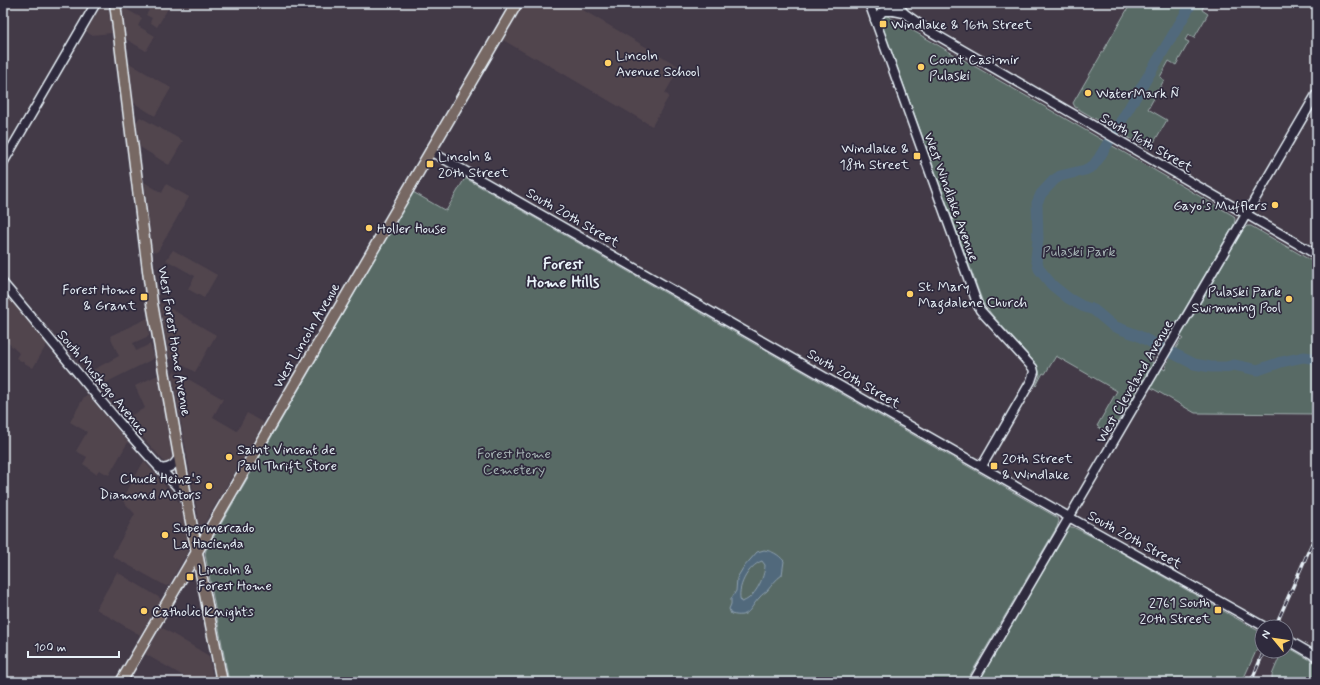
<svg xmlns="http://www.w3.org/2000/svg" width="1320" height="685" viewBox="0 0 1320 685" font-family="Mynerve,sans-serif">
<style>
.built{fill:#51454e}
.green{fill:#586b65;stroke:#a0aeae}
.water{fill:#51697c;stroke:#8d9fae;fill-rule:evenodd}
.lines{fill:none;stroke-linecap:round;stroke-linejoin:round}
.river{stroke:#51697c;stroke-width:11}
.minor-casing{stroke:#e8f1f8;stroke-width:11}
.major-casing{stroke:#e8f1f8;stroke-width:13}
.minor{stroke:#2f2a3d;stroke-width:8}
.major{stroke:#776864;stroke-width:10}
.rail-casing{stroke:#e8f1f8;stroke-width:3.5}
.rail{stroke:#2f2a3d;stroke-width:2;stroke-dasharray:6;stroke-linecap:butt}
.poi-dot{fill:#ffd166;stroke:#2f2a3d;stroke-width:1.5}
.labels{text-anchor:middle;stroke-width:3.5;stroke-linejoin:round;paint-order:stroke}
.poi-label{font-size:14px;fill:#e8f1f8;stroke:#2f2a3d;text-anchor:start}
.street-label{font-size:14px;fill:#e8f1f8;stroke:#2f2a3d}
.park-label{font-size:14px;fill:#a7b5b6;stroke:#2f2a3d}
.quarter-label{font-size:16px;font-weight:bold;fill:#e8f1f8;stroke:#2f2a3d}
</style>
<rect width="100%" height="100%" fill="#433a47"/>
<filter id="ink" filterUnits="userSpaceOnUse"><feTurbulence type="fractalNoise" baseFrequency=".025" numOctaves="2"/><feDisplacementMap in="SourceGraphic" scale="8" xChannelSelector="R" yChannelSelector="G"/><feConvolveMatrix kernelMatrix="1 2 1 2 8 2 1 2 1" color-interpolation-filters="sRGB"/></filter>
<g filter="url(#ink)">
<!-- built -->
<g class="built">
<path d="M103 3 108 4 112 33 91 35 86 31Z"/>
<path d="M136 3H166L170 5 157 27 150 22 152 18 146 15 149 10Z"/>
<path d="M524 3H571L680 67 665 93 669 96 652 126 535 57 534 58 503 40Z"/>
<path d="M122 7 142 18 138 26 155 36 146 51 126 39Z"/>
<path d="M129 63 171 88 155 116 134 103Z"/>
<path d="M140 117 183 141 169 165 140 147 136 122Z"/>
<path d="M144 182 162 193 166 184 189 197 158 251 156 252 152 250Z"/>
<path d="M173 250 217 275 204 298 188 289 195 276 166 260Z"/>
<path d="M3 283 50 339 33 368 16 358 19 353 3 338Z"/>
<path d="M159 302 216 335 195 372 169 357Z"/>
<path d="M148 318 149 336 133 343 136 351 150 344 155 358 101 385 89 372 119 356 110 336Z"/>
<path d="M174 371 223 399 213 417 237 431 247 413 263 422V425L201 529 199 528 197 519 198 515 172 374Z"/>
<path d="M158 375 174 460 166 464 126 418 145 408 135 386Z"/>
<path d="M88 395 128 442 109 475 99 470 96 474 89 469V468L83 464 87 457 76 451 87 432 70 422 84 397Z"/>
<path d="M144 461 182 506 190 548 169 585 166 586 112 556 135 514 122 500Z"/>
<path d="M117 572 160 598V602L140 635 96 609Z"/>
<path d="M161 627 209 656 214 682H194L145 654Z"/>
</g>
<!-- green -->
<g class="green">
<path d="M1131 3H1205L1202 10 1208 14 1194 38 1188 35 1185 40 1189 42 1176 65 1169 61 1160 77 1164 80 1148 109 1167 120 1150 149 1124 135 1125 133 1110 124 1108 126 1075 107 1073 103Z"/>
<path d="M884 14 1234 216 1235 219 1234 225 1172 331 1169 330 1167 334 1151 361 1153 363 1111 433H1108L1097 426 1117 391 1056 356 1045 374 1043 373 1036 386 1040 375 1037 365 993 316 983 303 880 20V18Z"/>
<path d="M465 178 1058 518 1059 521 1057 527 966 682H229L205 554 206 550 413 192 446 211Z"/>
<path d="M1247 226H1251L1317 264V414L1195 413 1150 387 1162 368 1165 370 1166 365 1180 341 1183 339 1180 337 1243 230Z"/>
<path d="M1070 527H1073L1101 541 1262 633V638L1242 682H978L1067 531Z"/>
<path d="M1286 646 1317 664V682H1272V675L1282 651H1286Z"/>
</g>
<!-- water -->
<path class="water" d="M764 550C772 551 778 554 784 561L782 575C776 579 772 585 767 591 765 593 762 594 760 597 749 608 750 619 731 614L729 609 731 604V599L736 591 737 578 743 568 757 552ZM762 561 765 565C765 577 754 600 741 602 736 588 748 566 762 561Z"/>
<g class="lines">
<!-- river -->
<path class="river" d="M1192 3 1099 158 1093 166 1085 170 1060 176 1054 180 1041 194 1037 203 1038 239 1036 258 1039 269 1052 285 1068 298 1082 306 1094 310 1113 326 1137 335 1194 364 1211 367H1226L1234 365 1258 370 1281 362 1304 357 1317 359"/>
<defs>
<g id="minor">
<path d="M869 3 977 303 980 310 1033 368 1034 372 1031 381 982 466"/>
<path d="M882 3 894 11 904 13 928 30 1317 255"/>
<path d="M895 3 899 6 904 13"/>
<path d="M875 20 883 11H894"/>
<path d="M430 151 1069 517 1265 627"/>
<path d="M3 163 96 3"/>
<path d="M3 283C63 354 121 429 186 496"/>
<path d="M159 468C170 470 174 465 180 456"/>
<path d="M1286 639 1317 657"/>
<path d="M973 682 1317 93"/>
</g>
<g id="major">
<path d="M115 3 152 303 186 496 222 682"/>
<path d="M121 682 517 3"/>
</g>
</defs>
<!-- minor casing -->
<use href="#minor" class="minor-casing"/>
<!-- major casing -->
<use href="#major" class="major-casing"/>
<!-- minor -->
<use href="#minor" class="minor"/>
<!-- major -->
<use href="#major" class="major"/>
<defs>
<g id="rail">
<path d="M1275 627 1317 532"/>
<path d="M1251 682 1264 651"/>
</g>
</defs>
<!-- rail casing -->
<use href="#rail" class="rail-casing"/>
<!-- rail -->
<use href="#rail" class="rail"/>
</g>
</g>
<!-- markers -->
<g class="poi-dot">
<rect x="879" y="20" width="8" height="8" rx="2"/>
<circle cx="608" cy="63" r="4"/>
<circle cx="921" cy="67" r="4"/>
<circle cx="1088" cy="93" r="4"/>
<rect x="913" y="152" width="8" height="8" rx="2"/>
<rect x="426" y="160" width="8" height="8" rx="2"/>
<circle cx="1275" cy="205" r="4"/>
<circle cx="369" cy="228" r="4"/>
<circle cx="910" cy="294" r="4"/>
<rect x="140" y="293" width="8" height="8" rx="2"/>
<circle cx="1289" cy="299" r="4"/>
<circle cx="229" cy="457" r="4"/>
<rect x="990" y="462" width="8" height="8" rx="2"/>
<circle cx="209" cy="486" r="4"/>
<circle cx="165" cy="535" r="4"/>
<rect x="186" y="573" width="8" height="8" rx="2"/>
<rect x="1214" y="606" width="8" height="8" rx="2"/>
<circle cx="144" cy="611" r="4"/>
</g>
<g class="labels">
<!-- poi labels -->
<g class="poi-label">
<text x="891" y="29">Windlake &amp; 16th Street</text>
<text x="616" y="60">Lincoln<tspan x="616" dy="16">Avenue School</tspan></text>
<text x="929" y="64">Count Casimir<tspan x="929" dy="16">Pulaski</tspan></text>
<text x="1096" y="98">WaterMark Ñ</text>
<text x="909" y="153" text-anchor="end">Windlake &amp;<tspan x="909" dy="16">18th Street</tspan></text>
<text x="438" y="161">Lincoln &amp;<tspan x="438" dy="16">20th Street</tspan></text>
<text x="1267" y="210" text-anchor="end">Gayo's Mufflers</text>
<text x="377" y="233">Holler House</text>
<text x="918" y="291">St. Mary<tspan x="918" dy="16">Magdalene Church</tspan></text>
<text x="136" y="294" text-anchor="end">Forest Home<tspan x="136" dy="16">&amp; Grant</tspan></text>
<text x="1281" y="296" text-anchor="end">Pulaski Park<tspan x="1281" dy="16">Swimming Pool</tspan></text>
<text x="237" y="454">Saint Vincent de<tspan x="237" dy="16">Paul Thrift Store</tspan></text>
<text x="1002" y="463">20th Street<tspan x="1002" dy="16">&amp; Windlake</tspan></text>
<text x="201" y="483" text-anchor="end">Chuck Heinz's<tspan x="201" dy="16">Diamond Motors</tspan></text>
<text x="173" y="532">Supermercado<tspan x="173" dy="16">La Hacienda</tspan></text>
<text x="198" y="574">Lincoln &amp;<tspan x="198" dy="16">Forest Home</tspan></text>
<text x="1210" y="607" text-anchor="end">2761 South<tspan x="1210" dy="16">20th Street</tspan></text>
<text x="152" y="616">Catholic Knights</text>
</g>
<!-- street labels -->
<g class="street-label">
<text transform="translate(1147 142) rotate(30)" y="5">South 16th Street</text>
<text transform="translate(952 197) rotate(70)" y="5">West Windlake Avenue</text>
<text transform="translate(573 217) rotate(30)" y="5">South 20th Street</text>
<text transform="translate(306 335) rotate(-60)" y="5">West Lincoln Avenue</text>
<text transform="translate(175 341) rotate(81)" y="5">West Forest Home Avenue</text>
<text transform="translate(854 378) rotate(30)" y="5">South 20th Street</text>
<text transform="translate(1134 381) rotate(-60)" y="5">West Cleveland Avenue</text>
<text transform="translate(103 382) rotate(50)" y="5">South Muskego Avenue</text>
<text transform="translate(1135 539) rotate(29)" y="5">South 20th Street</text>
</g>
<!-- park labels -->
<g class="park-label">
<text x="1079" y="256">Pulaski Park</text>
<text x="514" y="458">Forest Home<tspan x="514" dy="16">Cemetery</tspan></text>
</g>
<!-- quarter labels -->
<g class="quarter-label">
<text x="563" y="269">Forest<tspan x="563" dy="18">Home Hills</tspan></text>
</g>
</g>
<!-- margin -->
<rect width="1320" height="685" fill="none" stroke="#2f2a3d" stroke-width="16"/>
<rect x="8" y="8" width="1304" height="669" fill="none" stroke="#e8f1f8" stroke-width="1.5" filter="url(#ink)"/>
<!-- north arrow -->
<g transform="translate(1274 639) rotate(299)"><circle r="19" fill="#2f2a3d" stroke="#797a88"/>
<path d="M0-3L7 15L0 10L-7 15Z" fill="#ffd166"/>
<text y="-6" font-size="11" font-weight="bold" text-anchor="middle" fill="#e8f1f8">N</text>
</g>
<!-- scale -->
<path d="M28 651v6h91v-6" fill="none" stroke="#e8f1f8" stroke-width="2"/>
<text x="34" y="651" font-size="12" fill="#e8f1f8" stroke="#2f2a3d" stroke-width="3" paint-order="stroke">100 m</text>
</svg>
